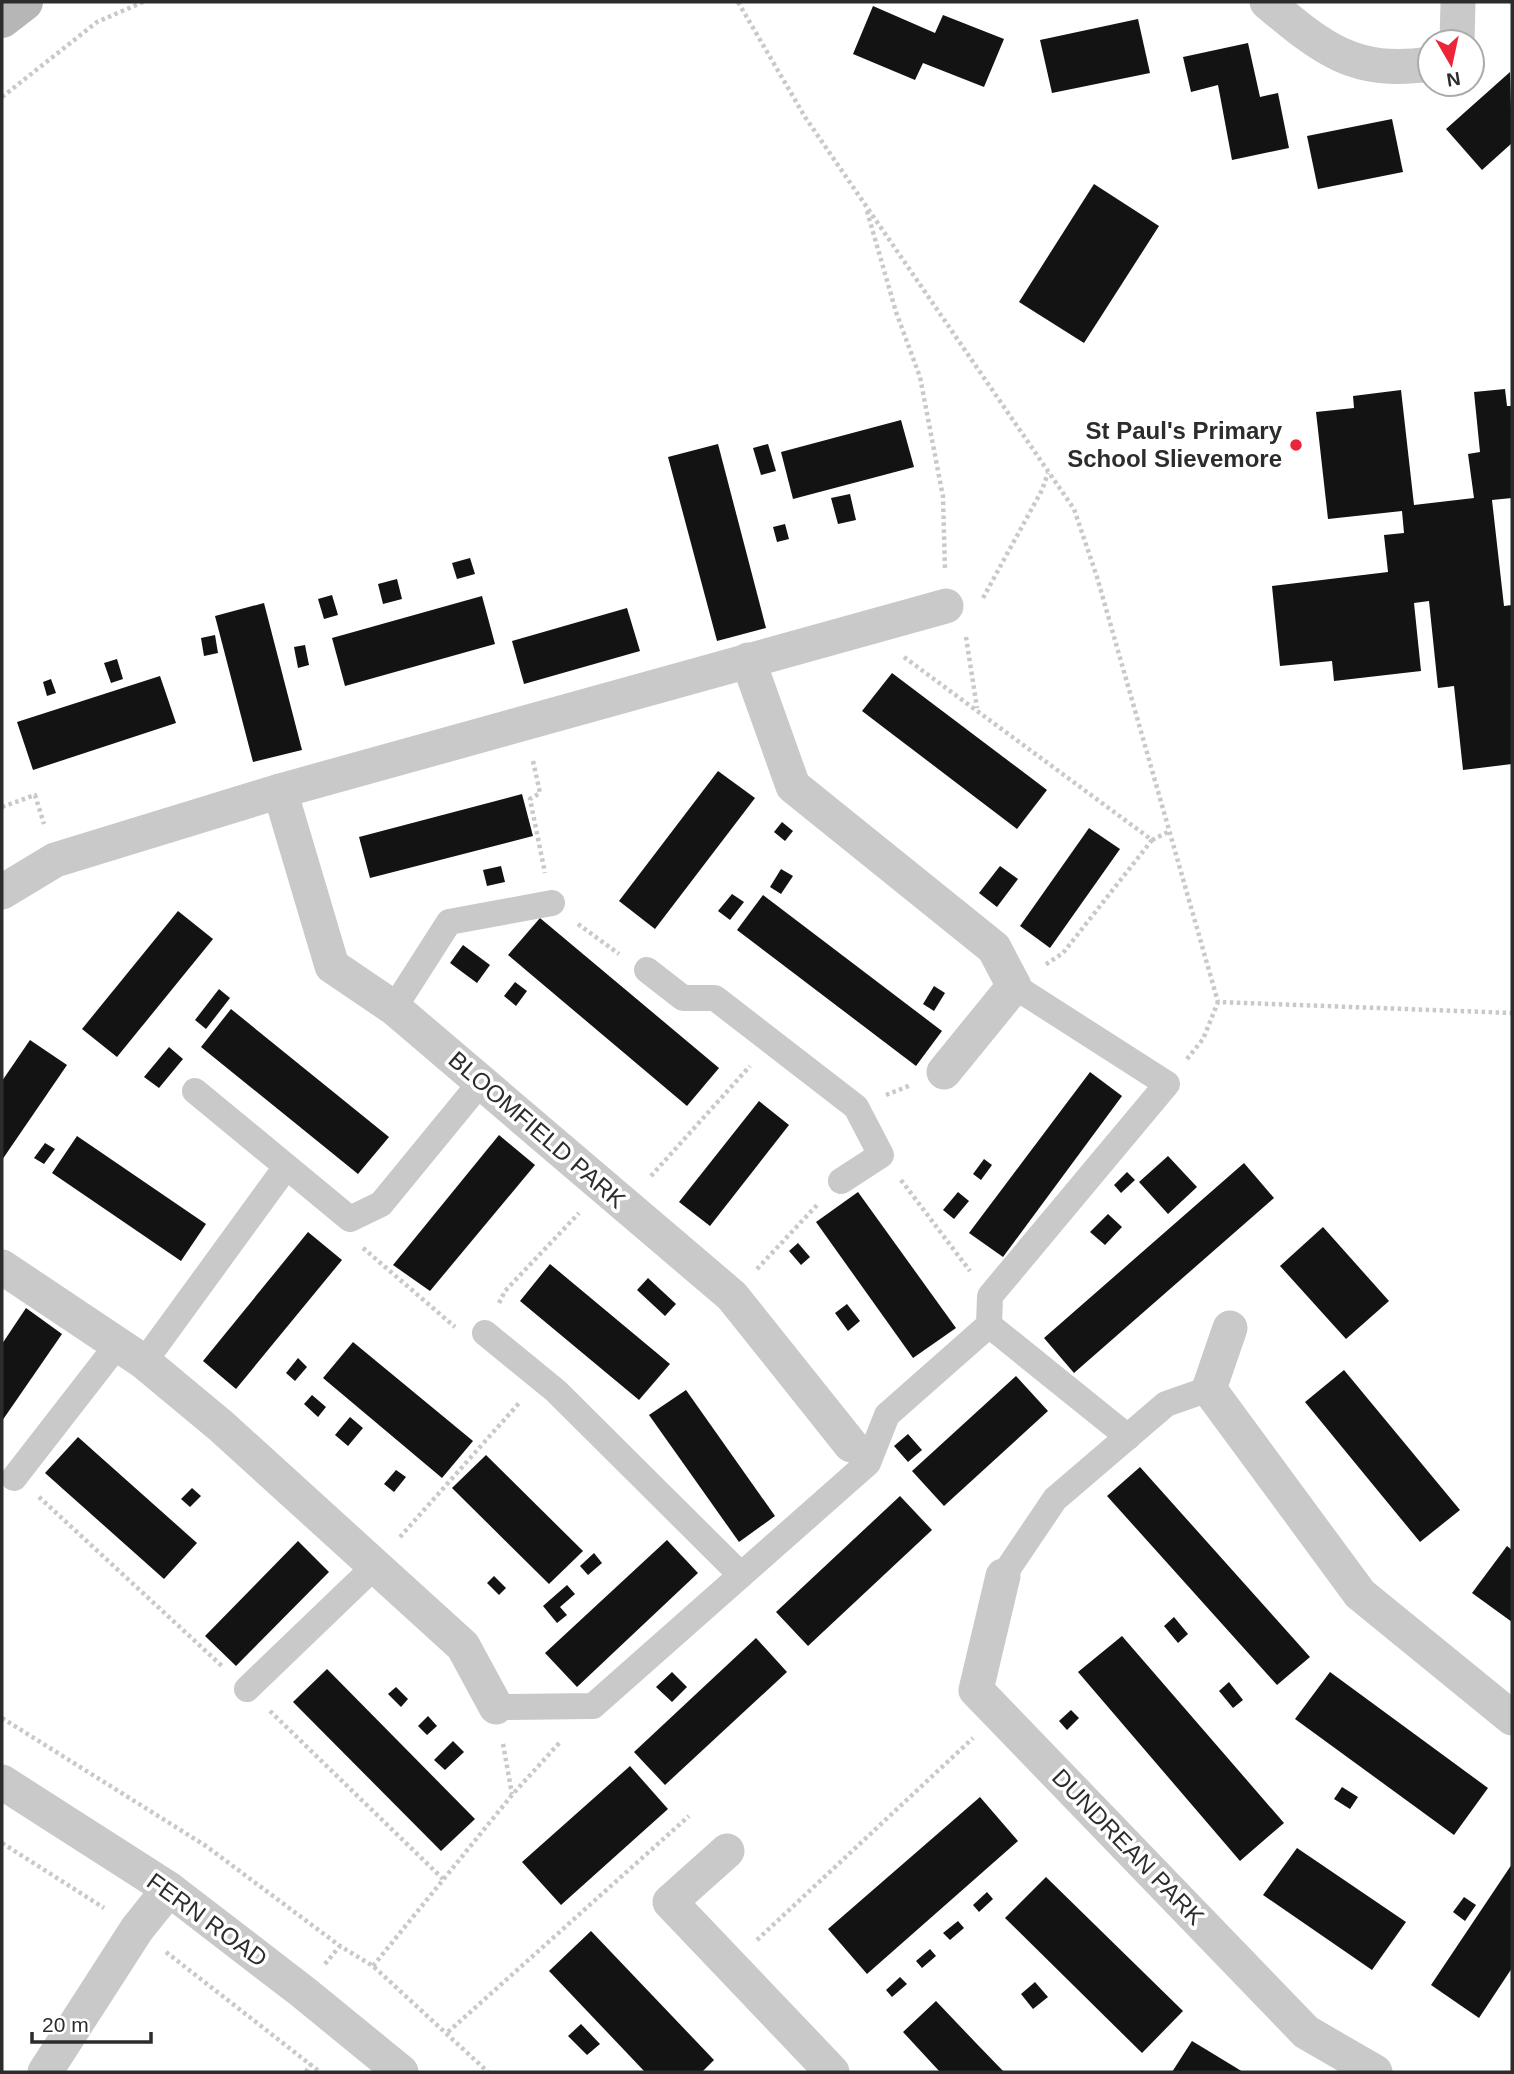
<svg xmlns="http://www.w3.org/2000/svg" width="1514" height="2074" viewBox="0 0 1514 2074" font-family="Helvetica,sans-serif">
<style>
.building{fill:#131313}
.lines{fill:none;stroke-linecap:round;stroke-linejoin:round}
.path{stroke:#c9c9c9;stroke-width:4.5;stroke-dasharray:3.5 3.5;stroke-linecap:butt}
.pedestrian{stroke:#c9c9c9;stroke-width:26}
.minor{stroke:#c9c9c9;stroke-width:35}
.secondary{stroke:#b6b6b6;stroke-width:38}
.poi-dot{fill:#ec253a;stroke:#fff;stroke-width:2.5}
.labels{text-anchor:middle;stroke-width:7;stroke-linejoin:round;paint-order:stroke}
.poi-label{font-size:24px;font-weight:bold;fill:#2c2c2c;stroke:#fff;text-anchor:end}
.street-label{font-size:24px;fill:#2c2c2c;stroke:#fff}
</style>
<rect width="100%" height="100%" fill="#fff"/>
<!-- building -->
<g class="building">
<path d="M873 6 935 33 943 15 1004 39 984 87 923 63 915 80 853 54Z"/>
<path d="M1138 19 1150 73 1052 93 1040 40Z"/>
<path d="M1248 43 1260 97 1278 93 1289 148 1232 160 1218 85 1191 92 1183 57Z"/>
<path d="M1510 72 1512 143 1482 170 1446 129Z"/>
<path d="M1392 119 1403 172 1318 189 1307 136Z"/>
<path d="M1094 184 1159 226 1084 343 1019 302Z"/>
<path d="M1505 389 1507 406H1512V498L1492 500 1504 606 1512 605V764L1463 770 1454 686 1438 688 1429 601 1414 603 1421 671 1334 681 1332 661 1280 666 1272 586 1388 572 1384 535 1404 533 1402 511 1328 519 1316 412 1354 408 1353 396 1401 390 1414 505 1474 498 1468 454 1480 452 1474 392Z"/>
<path d="M901 420 914 467 793 499 781 452Z"/>
<path d="M718 444 766 628 717 641 668 457Z"/>
<path d="M768 444 776 471 761 475 753 448Z"/>
<path d="M850 494 856 520 838 524 831 498Z"/>
<path d="M785 524 789 539 777 542 773 527Z"/>
<path d="M470 558 475 574 457 579 452 563Z"/>
<path d="M397 579 402 599 383 604 378 584Z"/>
<path d="M332 595 338 615 324 619 318 599Z"/>
<path d="M482 596 495 644 345 686 332 638Z"/>
<path d="M264 603 302 750 253 762 215 616Z"/>
<path d="M627 608 640 651 524 684 512 641Z"/>
<path d="M215 635 218 653 204 656 201 638Z"/>
<path d="M305 645 309 665 298 668 294 647Z"/>
<path d="M117 659 123 679 111 683 104 663Z"/>
<path d="M892 673 1047 790 1017 829 862 711Z"/>
<path d="M160 676 176 723 33 770 17 722Z"/>
<path d="M51 679 56 693 47 696 43 682Z"/>
<path d="M718 771 755 798 655 929 619 901Z"/>
<path d="M522 794 533 836 370 878 359 837Z"/>
<path d="M782 822 793 831 785 841 774 832Z"/>
<path d="M1089 828 1120 849 1050 948 1020 926Z"/>
<path d="M501 866 505 882 487 886 483 870Z"/>
<path d="M1000 866 1018 879 997 907 979 893Z"/>
<path d="M781 869 793 876 781 894 770 887Z"/>
<path d="M732 894 744 902 730 920 718 911Z"/>
<path d="M763 895 942 1031 916 1066 737 930Z"/>
<path d="M178 911 213 939 117 1057 82 1029Z"/>
<path d="M540 918 719 1068 687 1106 508 955Z"/>
<path d="M463 945 490 965 477 983 450 963Z"/>
<path d="M515 982 527 991 516 1006 504 996Z"/>
<path d="M934 986 945 993 934 1011 923 1004Z"/>
<path d="M219 989 230 998 206 1029 195 1020Z"/>
<path d="M231 1009 389 1137 358 1174 201 1047Z"/>
<path d="M30 1040 67 1065 2 1160V1081Z"/>
<path d="M169 1047 183 1059 159 1088 144 1077Z"/>
<path d="M1090 1072 1122 1096 1003 1257 969 1233Z"/>
<path d="M759 1101 789 1125 710 1226 679 1202Z"/>
<path d="M499 1135 535 1165 430 1291 393 1265Z"/>
<path d="M77 1136 206 1224 181 1261 52 1173Z"/>
<path d="M45 1143 55 1149 44 1164 34 1158Z"/>
<path d="M1168 1156 1197 1187 1168 1214 1139 1182Z"/>
<path d="M984 1159 992 1165 981 1180 973 1174Z"/>
<path d="M1244 1163 1274 1198 1074 1373 1044 1338Z"/>
<path d="M1127 1172 1135 1180 1121 1193 1114 1185Z"/>
<path d="M858 1192 956 1328 913 1358 816 1222Z"/>
<path d="M958 1192 969 1201 954 1219 943 1210Z"/>
<path d="M1108 1214 1122 1227 1105 1245 1090 1232Z"/>
<path d="M1323 1227 1389 1301 1346 1339 1280 1266Z"/>
<path d="M308 1232 342 1260 236 1389 203 1361Z"/>
<path d="M798 1243 810 1257 801 1265 789 1251Z"/>
<path d="M550 1264 670 1364 639 1400 520 1301Z"/>
<path d="M648 1278 676 1304 665 1316 637 1290Z"/>
<path d="M847 1304 860 1321 848 1331 835 1313Z"/>
<path d="M26 1308 62 1334 2 1421V1344Z"/>
<path d="M353 1342 473 1441 442 1478 323 1378Z"/>
<path d="M298 1358 307 1367 295 1381 286 1373Z"/>
<path d="M1344 1370 1460 1510 1420 1542 1305 1402Z"/>
<path d="M1016 1376 1048 1411 944 1506 912 1471Z"/>
<path d="M686 1390 775 1516 739 1542 649 1415Z"/>
<path d="M312 1395 326 1407 318 1417 304 1404Z"/>
<path d="M350 1417 363 1428 348 1446 335 1435Z"/>
<path d="M908 1434 922 1450 908 1462 894 1446Z"/>
<path d="M78 1437 197 1543 164 1579 45 1473Z"/>
<path d="M486 1455 583 1551 549 1584 452 1488Z"/>
<path d="M1140 1467 1310 1657 1277 1685 1107 1496Z"/>
<path d="M396 1470 406 1477 394 1492 384 1484Z"/>
<path d="M192 1488 201 1496 190 1507 181 1499Z"/>
<path d="M900 1496 932 1530 808 1646 776 1612Z"/>
<path d="M667 1540 698 1573 577 1687 545 1653Z"/>
<path d="M298 1541 329 1572 236 1666 205 1636Z"/>
<path d="M1507 1546 1512 1550V1622L1472 1593Z"/>
<path d="M594 1553 602 1563 588 1575 580 1566Z"/>
<path d="M494 1576 506 1588 499 1595 487 1583Z"/>
<path d="M567 1585 575 1594 560 1607 567 1615 557 1623 543 1606Z"/>
<path d="M1174 1617 1188 1634 1178 1643 1164 1626Z"/>
<path d="M1122 1636 1284 1823 1240 1861 1078 1672Z"/>
<path d="M756 1638 787 1672 665 1785 634 1752Z"/>
<path d="M327 1669 475 1819 441 1851 293 1702Z"/>
<path d="M672 1672 687 1687 672 1702 656 1687Z"/>
<path d="M1330 1672 1488 1788 1454 1835 1295 1719Z"/>
<path d="M1229 1682 1243 1700 1233 1708 1219 1691Z"/>
<path d="M396 1687 408 1699 401 1707 388 1694Z"/>
<path d="M1071 1710 1079 1718 1067 1730 1059 1721Z"/>
<path d="M428 1716 437 1726 427 1735 418 1726Z"/>
<path d="M453 1741 464 1752 445 1770 434 1760Z"/>
<path d="M630 1766 668 1809 561 1905 522 1862Z"/>
<path d="M1342 1787 1358 1797 1350 1809 1334 1799Z"/>
<path d="M980 1797 1018 1841 867 1974 828 1929Z"/>
<path d="M1297 1848 1406 1922 1372 1970 1263 1895Z"/>
<path d="M1512 1864V1968L1479 2018 1431 1985Z"/>
<path d="M1046 1877 1183 2011 1142 2053 1005 1918Z"/>
<path d="M987 1892 993 1899 979 1912 973 1905Z"/>
<path d="M1464 1897 1476 1905 1465 1921 1453 1912Z"/>
<path d="M958 1921 964 1928 950 1940 943 1933Z"/>
<path d="M591 1931 714 2060 702 2072H645L549 1971Z"/>
<path d="M930 1949 936 1956 922 1968 916 1961Z"/>
<path d="M900 1977 907 1984 892 1997 886 1990Z"/>
<path d="M1035 1982 1048 1997 1033 2009 1021 1994Z"/>
<path d="M936 2001 975 2042 1004 2072H940L903 2032Z"/>
<path d="M581 2024 600 2044 587 2055 568 2036Z"/>
<path d="M1192 2041 1225 2061 1243 2072H1172Z"/>
</g>
<g class="lines">
<!-- path -->
<g class="path">
<path d="M738 2 805 117 1074 509 1097 577 1218 1002 1512 1013"/>
<path d="M2 97 97 22 143 2"/>
<path d="M867 211 896 312 920 377 943 497 945 570"/>
<path d="M983 598 1042 490 1048 473"/>
<path d="M966 637 977 708"/>
<path d="M904 657 1152 840 1063 953 1045 965"/>
<path d="M533 761 540 793 530 799 545 873"/>
<path d="M2 807 35 795 44 824"/>
<path d="M1152 840 1168 832"/>
<path d="M578 924 619 954"/>
<path d="M1187 1059 1203 1039 1218 1002"/>
<path d="M886 1095 911 1085"/>
<path d="M651 1176 750 1066"/>
<path d="M901 1180 970 1271"/>
<path d="M363 1248 455 1327"/>
<path d="M757 1269 818 1204"/>
<path d="M499 1303 505 1291 579 1213"/>
<path d="M39 1497 223 1667"/>
<path d="M400 1537 520 1402"/>
<path d="M270 1711 443 1879"/>
<path d="M2 1718 206 1846 340 1946 373 1966 488 2072"/>
<path d="M503 1744 512 1794"/>
<path d="M2 1843 104 1908"/>
<path d="M757 1940 973 1738"/>
<path d="M166 1952 320 2072"/>
<path d="M325 1964 340 1946"/>
<path d="M373 1966 512 1795 561 1741"/>
<path d="M448 2032 689 1816"/>
<path d="M306 2072 311 2064"/>
</g>
<!-- pedestrian -->
<g class="pedestrian">
<path d="M647 970 683 998H715L856 1107 881 1155 841 1181"/>
<path d="M394 1008 449 922 552 903"/>
<path d="M195 1091 350 1219 381 1204 481 1082"/>
<path d="M989 1325 1128 1437"/>
<path d="M485 1333 556 1391 741 1575"/>
<path d="M144 1362 286 1167"/>
<path d="M14 1478 118 1344"/>
<path d="M1003 1576 1055 1499 1166 1404 1209 1389"/>
<path d="M247 1689 376 1565"/>
<path d="M496 1707 593 1706 868 1463 887 1415 989 1325 990 1296 1167 1084 1014 986"/>
</g>
<!-- minor -->
<g class="minor">
<path d="M1267 2C1323 49 1354 75 1430 64"/>
<path d="M1457 42 1458 2"/>
<path d="M748 660 793 786 994 948 1014 986 944 1072"/>
<path d="M280 791 332 966 394 1008 732 1296 851 1445"/>
<path d="M2 892 55 860 280 791 946 606"/>
<path d="M2 1267 144 1362 221 1426 463 1646 496 1707"/>
<path d="M1230 1328 1209 1389 1360 1594 1512 1718"/>
<path d="M1003 1576 976 1690 1306 2032 1375 2072"/>
<path d="M2 1782 169 1889 303 1992 401 2072"/>
<path d="M727 1851 670 1902 832 2072"/>
<path d="M45 2072 137 1929 169 1889"/>
</g>
<!-- secondary -->
<path class="secondary" d="M2 19 24 2"/>
</g>
<!-- markers -->
<circle class="poi-dot" cx="1296" cy="445" r="7"/>
<g class="labels">
<!-- poi labels -->
<g class="poi-label">
<text x="1282" y="439">St Paul's Primary<tspan x="1282" dy="28">School Slievemore</tspan></text>
</g>
<!-- street labels -->
<g class="street-label">
<text transform="translate(537 1130) rotate(41)" y="8">BLOOMFIELD PARK</text>
<text transform="translate(1128 1847) rotate(46)" y="8">DUNDREAN PARK</text>
<text transform="translate(207 1920) rotate(36)" y="8">FERN ROAD</text>
</g>
</g>
<!-- border -->
<rect width="1514" height="2074" fill="none" stroke="#2c2c2c" stroke-width="7"/>
<!-- north arrow -->
<g transform="translate(1451 63) rotate(171)"><circle r="33" fill="#ffffff" stroke="#ababab" stroke-width="2"/>
<path d="M0-5L12 26L0 18L-12 26Z" fill="#ec253a"/>
<text y="-10" font-size="19" font-weight="bold" text-anchor="middle" fill="#2c2c2c">N</text>
</g>
<!-- scale -->
<path d="M32 2032v10h119v-10" fill="none" stroke="#2c2c2c" stroke-width="3.5"/>
<text x="42" y="2032" font-size="21" fill="#2c2c2c" stroke="#ffffff" stroke-width="5" paint-order="stroke">20 m</text>
</svg>
